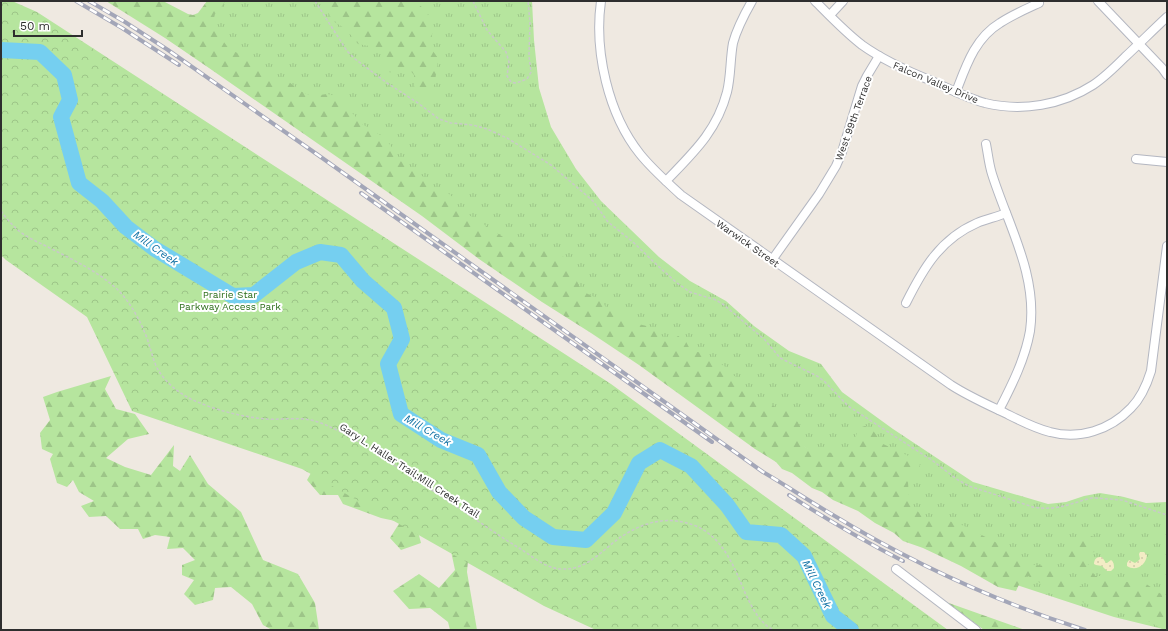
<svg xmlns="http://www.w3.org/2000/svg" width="1168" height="631" viewBox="0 0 1168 631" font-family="'Work Sans',sans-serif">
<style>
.grass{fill:url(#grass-tufts)}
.forest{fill:url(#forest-firs)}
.sand{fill:url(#sand-dots)}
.park{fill:url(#park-crowns)}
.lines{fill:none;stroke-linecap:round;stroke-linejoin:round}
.river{stroke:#75cff0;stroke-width:16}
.minor-casing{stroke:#b4b7c1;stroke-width:10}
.path{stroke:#c9c9c9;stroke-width:1.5;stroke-dasharray:3 2;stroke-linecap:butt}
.minor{stroke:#fff;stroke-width:8}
.rail-casing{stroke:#a3a6b8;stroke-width:4}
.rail{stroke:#fff;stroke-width:2.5;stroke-dasharray:8;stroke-linecap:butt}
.labels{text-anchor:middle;stroke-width:4;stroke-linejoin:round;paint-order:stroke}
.street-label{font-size:10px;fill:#2e2e2e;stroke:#fff}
.park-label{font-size:10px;fill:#2c6e1b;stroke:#fff}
.water-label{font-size:11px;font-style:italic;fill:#0d6fa3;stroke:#fff}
</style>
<defs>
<pattern id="grass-tufts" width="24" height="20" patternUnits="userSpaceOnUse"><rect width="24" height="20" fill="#b6e59e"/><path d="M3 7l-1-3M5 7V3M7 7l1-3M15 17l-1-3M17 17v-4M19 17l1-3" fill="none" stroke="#9dc588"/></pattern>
<pattern id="forest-firs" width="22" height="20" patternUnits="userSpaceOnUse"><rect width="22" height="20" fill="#b6e59e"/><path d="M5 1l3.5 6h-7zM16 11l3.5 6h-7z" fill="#9dc588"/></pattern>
<pattern id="sand-dots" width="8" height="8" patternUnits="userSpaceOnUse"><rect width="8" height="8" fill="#f3ecc5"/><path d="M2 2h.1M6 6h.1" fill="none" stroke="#d1cbaa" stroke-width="1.8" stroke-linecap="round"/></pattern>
<pattern id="park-crowns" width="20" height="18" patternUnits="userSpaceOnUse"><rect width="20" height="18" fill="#b6e59e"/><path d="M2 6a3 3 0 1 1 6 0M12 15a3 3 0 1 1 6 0" fill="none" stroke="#9dc588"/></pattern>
</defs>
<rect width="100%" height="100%" fill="#efe9e1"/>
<!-- grass -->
<path class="grass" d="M219 1H532L534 40 539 88 551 127 576 169 601 201 659 257 690 281 726 301 754 326 789 351 821 364 842 392 893 429 973 482 1048 504 1066 502 1084 496 1100 493 1124 497 1146 503 1167 502V630L1114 617 1008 582 193 41Z"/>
<!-- forest -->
<g class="forest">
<path d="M106 1H163L188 14 193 15 198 13 207 1H225L221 9 215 14 213 22 216 31 229 49 244 56 251 62 258 65 268 75 287 80 298 90 307 94 312 96 327 94 336 96 348 101 350 111 354 115 362 124 385 138 402 162 429 181 433 189C439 190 445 190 449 194 459 201 452 206 466 213L526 252H535L548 249H553L559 252 567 261 573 271 579 286 584 292 596 298 603 303 607 309 621 314 626 321 655 328 660 333 666 342H670L678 336 684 338 691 351 704 353 727 368 755 398 766 401 777 408 784 409 794 415 800 426 801 432 799 437C801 444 804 447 811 450 815 453 844 454 848 450 854 445 856 435 859 428L865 426 871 428 878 437 881 443 917 460 920 465 918 469 910 475 908 481 909 502 925 519H943L962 525 1013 551 1034 565 1050 566 1066 582 1093 590 1079 574 1063 553 1077 548 1081 534 1095 537 1097 550 1084 558 1095 576H1110L1127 582 1139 579 1161 594 1167 608V630H1164L1150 622 1113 610 1092 606 1049 588 1028 576 1022 578 1016 591 998 587 961 566 923 548 903 541 894 533 875 523 858 511 833 500 822 492 812 488 792 473 782 469 776 462 755 449 639 365 591 333 542 302 479 259 422 216 209 68 165 38Z"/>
<path d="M319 1H417L419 5 426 10 433 29 430 47 438 58 435 82 431 95 424 100 415 96 414 75 409 69 398 73 388 72 381 58 387 55 375 47 358 44 346 29 333 21 323 2Z"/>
<path d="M111 376 105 389 116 409 135 414 149 434 128 439 106 458 125 467 151 475 174 445 173 466 180 471 190 455 208 484 241 512 263 560 298 574 315 603 319 630H272L263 625 252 604 231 587 215 588 213 600 195 605 184 594 194 580 182 575V565L195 560 183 548 167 549 170 537 155 535 143 539 138 529H120L106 516 89 517 81 506 94 501 79 492 73 480 67 487 57 483 50 459 53 454 42 449 40 433 50 420 43 397 57 392Z"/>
<path d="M302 421 322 433 365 453 402 481 446 511 470 537 467 572 477 630H450L448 622 430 608 409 609 393 591 419 574 439 588 455 570 445 523 415 520 421 543 401 550 390 538 400 522 381 518 343 504 338 495H320L307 480 316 464 290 442H268L247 439 256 423 268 430 287 431Z"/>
<path d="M929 596 1025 630H984L968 618Z"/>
</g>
<!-- sand -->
<g class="sand">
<path d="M1140 552H1144L1147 555C1146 565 1136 572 1127 566V563L1129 560 1135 563 1138 561 1140 559 1139 554Z"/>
<path d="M1100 557H1102L1106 563H1107L1111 560C1114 562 1114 565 1114 568L1111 571H1107L1102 566 1096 565 1094 564C1094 560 1096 557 1100 557Z"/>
</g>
<!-- park -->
<path class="park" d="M1 1H12L37 12 611 384 948 630H596L544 606 302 469 132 411 87 317 6 260 1 255Z"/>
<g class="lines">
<!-- river -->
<path class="river" d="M1 50 40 52 64 75 70 100 61 117 79 183 102 201 126 227 155 249 233 296 254 295 296 262 320 252 341 255 363 281 394 308 402 339 388 364 401 414 441 440 478 455 499 492 524 518 553 537 586 540 614 513 639 463 660 450 691 466 727 505 746 532 781 535 804 556 833 616 851 630"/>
<defs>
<g id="minor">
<path d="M601 1C594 51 608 114 640 154 652 169 667 182 681 195L951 385C968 396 986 404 1005 413 1019 420 1034 428 1050 432 1079 440 1110 430 1131 408 1141 398 1147 384 1151 371L1167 246"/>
<path d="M815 1C830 16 845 32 862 45 883 60 907 71 932 81 949 89 967 98 985 103 1022 112 1062 105 1093 85 1105 77 1115 67 1125 57 1139 44 1153 30 1167 17"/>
<path d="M1098 1 1162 68 1167 75"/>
<path d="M830 15 843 1"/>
<path d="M956 92C966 66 975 38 1000 23 1012 15 1026 9 1039 3"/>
<path d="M986 144C988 154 989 165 992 174 1008 225 1038 275 1030 331 1025 359 1012 385 999 410"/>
<path d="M1136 159 1167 162"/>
<path d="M666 181C693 153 717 131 727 92 731 76 730 59 733 43 737 28 744 15 752 1"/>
<path d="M772 260 819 194 836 166 842 152 862 86 867 76 879 56"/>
<path d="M906 303C923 269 940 239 977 223 986 219 997 217 1006 213"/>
<path d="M896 569 976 630"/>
</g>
</defs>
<!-- minor casing -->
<use href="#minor" class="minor-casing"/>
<!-- path -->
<g class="path">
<path d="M315 1 347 51 355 59 387 83 418 103 439 119 451 123 473 125 487 129 507 138 551 165 593 201 608 222 633 242 658 266 677 283 690 292 716 300 724 305 765 340 780 358 817 376 824 381 848 406 933 461 958 480 969 486 1033 507C1055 511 1070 504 1091 498H1095L1122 500 1167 515"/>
<path d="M473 1 487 30 506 52 509 62 507 76 511 82 515 83 519 82 527 79 531 72 529 56 530 22 528 1"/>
<path d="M1 211C6 218 12 225 19 231 28 238 38 242 48 247 73 260 100 272 120 292 131 304 139 319 145 333 150 345 152 357 157 368 165 382 178 393 193 400 215 410 242 417 266 419 281 420 297 417 311 420 324 423 336 430 348 435 382 457 417 480 451 503 474 518 496 534 519 548 532 556 546 569 562 569 584 570 598 555 614 542 639 523 666 514 696 526 724 538 735 569 746 595 753 609 759 622 773 630"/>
</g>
<!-- minor -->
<use href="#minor" class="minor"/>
<defs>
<g id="rail">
<path d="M76 1 122 28 179 65"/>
<path d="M89 1 125 22 168 50 318 155 763 472C787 486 809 501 833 515 912 563 997 602 1085 630"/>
<path d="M361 193 712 442"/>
<path d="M789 495C826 519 864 541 903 561"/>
</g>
</defs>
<!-- rail casing -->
<use href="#rail" class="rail-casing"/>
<!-- rail -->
<use href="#rail" class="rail"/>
</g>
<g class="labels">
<!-- street labels -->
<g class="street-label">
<text transform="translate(936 82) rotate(23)" y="4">Falcon Valley Drive</text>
<text transform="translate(853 118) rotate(-70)" y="4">West 99th Terrace</text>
<text transform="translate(748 243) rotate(35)" y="4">Warwick Street</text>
<text transform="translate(410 470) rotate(33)" y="4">Gary L. Haller Trail;Mill Creek Trail</text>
</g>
<!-- park labels -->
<g class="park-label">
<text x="230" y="298">Prairie Star<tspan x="230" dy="12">Parkway Access Park</tspan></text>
</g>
<!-- water labels -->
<g class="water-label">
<text transform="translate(156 248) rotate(35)" y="4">Mill Creek</text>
<text transform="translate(428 430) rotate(30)" y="4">Mill Creek</text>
<text transform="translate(817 584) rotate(64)" y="4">Mill Creek</text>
</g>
</g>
<!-- border -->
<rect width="1168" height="631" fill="none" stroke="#2e2e2e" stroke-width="4"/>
<!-- scale -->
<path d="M14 30v6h68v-6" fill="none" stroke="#2e2e2e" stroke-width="2"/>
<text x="20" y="30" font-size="12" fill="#2e2e2e" stroke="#ffffff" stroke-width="3" paint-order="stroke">50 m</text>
</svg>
